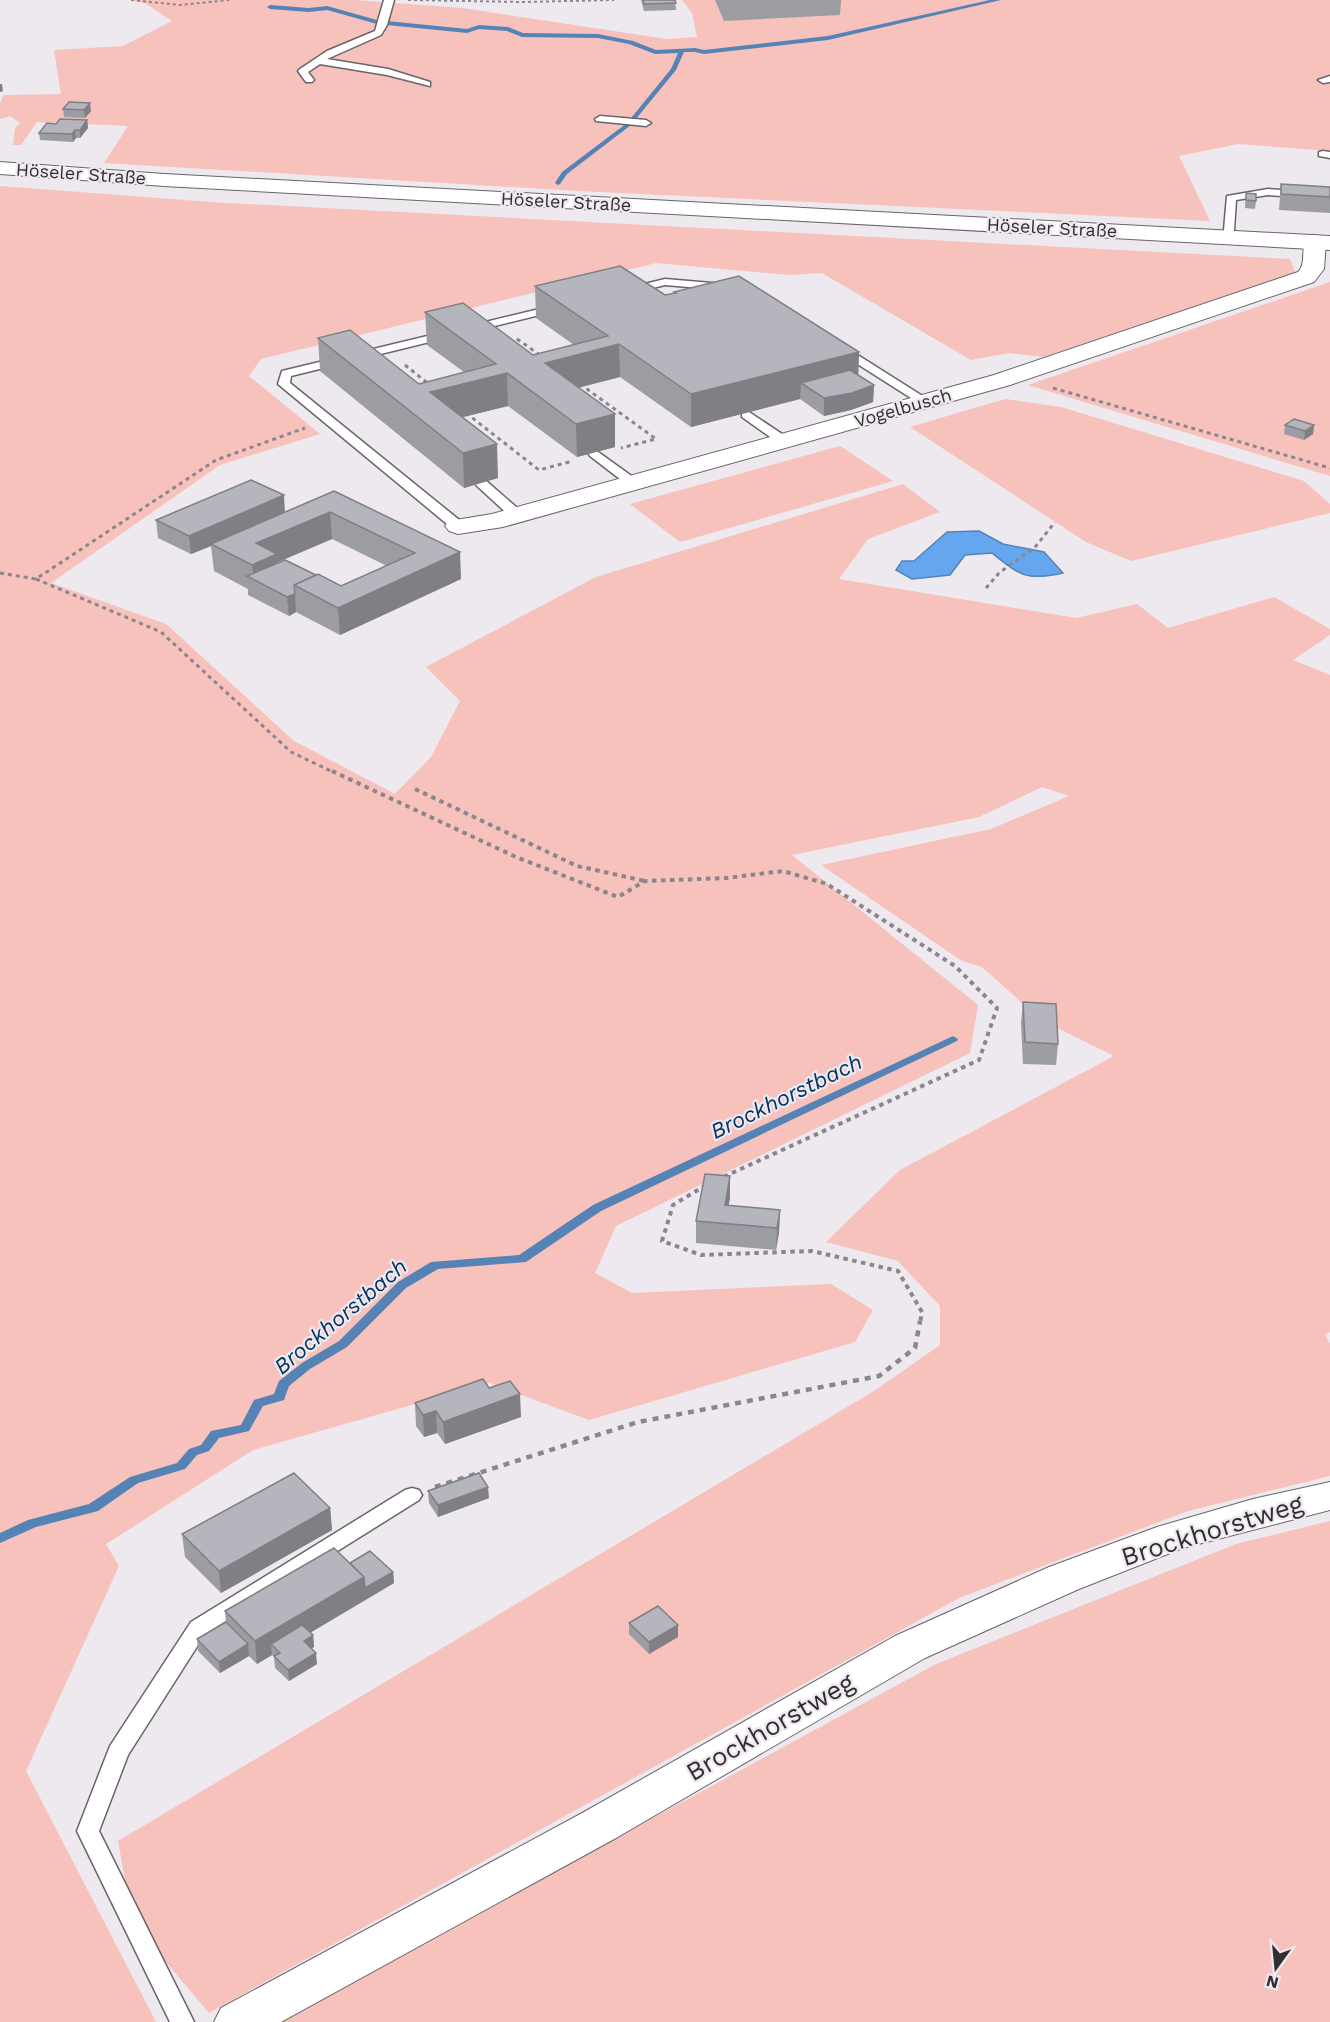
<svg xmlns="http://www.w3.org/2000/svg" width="1330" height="2022" viewBox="0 0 1330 2022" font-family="'Work Sans',sans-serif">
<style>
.green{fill:#f7c1bc}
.water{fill:#65a7ef;stroke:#5583b6;stroke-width:1.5}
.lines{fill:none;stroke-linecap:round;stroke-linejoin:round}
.stream{fill:#5583b6;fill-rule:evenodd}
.lane-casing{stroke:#69656a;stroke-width:3}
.street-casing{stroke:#69656a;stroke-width:2}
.primary-casing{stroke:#69656a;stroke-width:2}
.path-far3{stroke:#8a868b;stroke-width:2;stroke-dasharray:3 3;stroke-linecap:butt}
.path-far2{stroke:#8a868b;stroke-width:3;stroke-dasharray:4 4;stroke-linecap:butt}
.path-far1{stroke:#8a868b;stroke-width:4;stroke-dasharray:4.5 4.5;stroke-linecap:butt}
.path{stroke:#8a868b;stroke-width:4.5;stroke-dasharray:6 6;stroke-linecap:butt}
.lane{fill:#fff;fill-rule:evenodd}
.street{fill:#fff;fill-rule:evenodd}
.primary{fill:#fff;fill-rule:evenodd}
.wall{fill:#9c9ca3;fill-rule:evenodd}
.shaded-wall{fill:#7f7f84}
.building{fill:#b5b5bd;stroke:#7f7f84;stroke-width:1.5}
.labels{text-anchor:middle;stroke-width:4.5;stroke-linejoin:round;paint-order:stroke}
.far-street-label{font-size:18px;fill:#302e30;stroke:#eee8ef}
.water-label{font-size:22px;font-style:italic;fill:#033462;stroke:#eee8ef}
.near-street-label{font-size:26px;fill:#302e30;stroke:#eee8ef}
</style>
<rect width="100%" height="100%" fill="#eee8ef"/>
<!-- green -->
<g class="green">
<path d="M131 0H355L462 8 667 39 697 37 692 13 682 0H1330V151L1238 144 1179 156 1210 221 579 191 104 163 128 126 37 122 21 145H13L15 128 20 123 10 116 0 119V103L4 95 61 94 54 50 123 46 172 21 145 3Z"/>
<path d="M0 186 211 202 1290 259 1296 274 1043 357 1009 353 971 360 822 273 789 275 656 263 261 359 249 376 320 434 220 465 51 583 166 624 294 741 395 794 431 757 460 701 426 667 596 577 903 484 940 512 868 539 839 579 1076 618 1137 604 1168 628 1274 597 1330 629V635L1293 660 1330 675V1332L1325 1335 1330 1344V1476L1188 1511 959 1598 209 2013 133 1923 118 1841 874 1391 940 1345V1306L898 1261 826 1242 900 1170 1114 1056 1041 1020 982 967 962 961 821 865 991 829 1069 796 1042 787 979 817 792 855 978 1005 970 1053 616 1226 595 1273 632 1293 831 1284 873 1310 855 1342 589 1420 489 1383 253 1450 106 1544 119 1566 26 1771 156 2022H0Z"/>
<path d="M1330 282V476L1028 385Z"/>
<path d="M1005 399 1061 407 1304 481 1330 504V513L1131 561 1086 542 910 427Z"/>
<path d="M840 446 893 481 680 542 630 504Z"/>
<path d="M1330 1521V2022H278L936 1664 1236 1544Z"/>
</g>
<!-- water -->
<path class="water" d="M979 531 1003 544 1044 552 1063 573C1026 581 1021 576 992 553L965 555 950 575 912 579 896 570 902 561H914L947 532Z"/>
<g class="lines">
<!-- stream -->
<g class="stream">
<path d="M990 0H1001L828 40 704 54 695 52H684L676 70 631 125 567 174 560 184 558 185 555 183 562 172 627 123 671 69 678 53 655 54 629 44 598 38 522 37 507 31 479 29 467 33 377 24 327 10 309 12 270 9 267 7 270 5 309 8 327 6 377 20 467 29 479 25 508 27 523 33 598 34 633 41 656 50 695 48 704 50 828 36Z"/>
<path d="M953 1036 958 1039 957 1041 601 1211 526 1262 438 1269 406 1288 347 1347 310 1369 289 1386 284 1400 263 1406 249 1431 219 1438 209 1451 197 1455 185 1469 138 1483 98 1511 36 1527 0 1543V1533L28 1520 89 1504 130 1477 177 1463 189 1449 201 1445 211 1431 241 1425 254 1400 274 1394 279 1381 302 1363 339 1341 398 1282 431 1262 519 1255 593 1205Z"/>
</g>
<defs>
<g id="lane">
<path d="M384 0H394L387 25 381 35 327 59 388 69 430 82V86L387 75 320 64 308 72 314 80 312 82H306L298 71 300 69 327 51 375 31Z"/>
<path d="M1330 76V82L1323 83 1318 80Z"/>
<path d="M600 116 646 120 651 123 646 126 596 121 595 119Z"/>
<path d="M1323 151 1330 152V158L1319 156V152Z"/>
<path d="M1268 189 1330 193V199L1268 195 1236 200 1234 230 1229 240H1221L1220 238 1224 230 1227 196Z"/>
<path d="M665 279 724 284 730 287 724 290 665 285 628 294 622 291 624 289Z"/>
<path d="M556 305 560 306V310L291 376 290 383 463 523 464 526 463 529H453L278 384 282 371Z"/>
<path d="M841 346 845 347 932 402 930 405H922L837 351 835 349Z"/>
<path d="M746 410 788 438 790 441 788 444H780L742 417V411Z"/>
<path d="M594 449 637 480 639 483 637 486H629L590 456 588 453Z"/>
<path d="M481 479 485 480 522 512 523 515 522 518H512L477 486 475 483Z"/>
<path d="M412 1488 419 1490 422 1495 419 1500 205 1634 128 1755 99 1831 194 2022H170L77 1831 110 1746 191 1622 405 1490Z"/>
</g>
<g id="street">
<path d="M1315 235 1323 237 1326 242 1324 269 1314 282 1010 385 503 527 458 534 449 531 445 526 449 521 492 514 994 375 1298 272C1307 263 1300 248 1307 237Z"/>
<path d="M1330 1482V1510L1183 1548 1079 1589 925 1658 616 1838 281 2022H214L221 2008 584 1812 895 1636 1049 1567 1157 1527 1253 1499Z"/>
</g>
<path id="primary" d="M0 162 164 174 1330 236V250L164 186 0 174Z"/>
</defs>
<!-- lane casing -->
<use href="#lane" class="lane-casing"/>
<!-- street casing -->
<use href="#street" class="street-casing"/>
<!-- primary casing -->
<use href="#primary" class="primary-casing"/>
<!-- path-far3 -->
<g class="path-far3">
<path d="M131 0 180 5 229 0"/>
<path d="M408 0 523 2 614 0"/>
<path d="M517 339 519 340"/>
</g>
<!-- path-far2 -->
<g class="path-far2">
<path d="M517 339 540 355"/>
<path d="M405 365 430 385"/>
<path d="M580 384 656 439 621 448"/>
<path d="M1053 388 1330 468"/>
<path d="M466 413 539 470 573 461"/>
<path d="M0 573 36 579 216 460 305 428"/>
<path d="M36 579 161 632 291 752 335 773"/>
<path d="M986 588 999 573 1036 546 1055 522"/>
</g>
<!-- path-far1 -->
<g class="path-far1">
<path d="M332 771 516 857 618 897 645 881 726 878 783 871 827 884 955 966 997 1008 979 1060 721 1178"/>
<path d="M415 789 577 866 645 881"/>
<path d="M706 1185 673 1205 662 1241 701 1255 812 1251 898 1271 922 1312 920 1323"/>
</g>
<!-- path -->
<path class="path" d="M435 1487 638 1422 879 1376 915 1348 920 1321"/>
<!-- lane -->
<use href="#lane" class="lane"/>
<!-- street -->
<use href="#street" class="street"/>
<!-- primary -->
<use href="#primary" class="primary"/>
</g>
<!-- wall -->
<g class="wall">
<path d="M641 0H675L676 10 644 11Z"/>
<path d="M715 0H841L840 15 724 21Z"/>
<path d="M63 109 91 111 85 118 64 117Z"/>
<path d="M87 120 88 128 80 138H76L73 142 40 140 39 133 56 124Z"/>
<path d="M1281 184 1330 187V213L1279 210Z"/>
<path d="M1246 193 1256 201 1255 209 1245 208Z"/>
<path d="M535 286 665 295 674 293V292L859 352 858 375 874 385 873 402 851 410 824 416 800 399 691 427 620 377 578 388 615 414V447L577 457 508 406 462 417 498 478 464 488 320 371 318 338 419 384 464 372 427 345 425 312 533 355 574 345 536 318Z"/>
<path d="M1285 425H1314L1313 434 1304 440 1284 434Z"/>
<path d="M334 491 461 579 340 635 296 612 289 616 248 595V589L214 571 211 546 191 554 158 538 156 520 285 512ZM332 539 387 566 341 586 316 575 278 562Z"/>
<path d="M1023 1002 1058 1044 1056 1065 1023 1064 1021 1023Z"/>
<path d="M730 1198 728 1206 780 1210 779 1232 776 1250 696 1243V1221Z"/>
<path d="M489 1388 521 1417 445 1444 437 1433 424 1437 416 1426 415 1403Z"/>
<path d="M428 1491 489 1498 438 1517 429 1503Z"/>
<path d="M330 1508 332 1530 221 1593 185 1557 182 1534Z"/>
<path d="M350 1563 393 1572 394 1583 310 1633 313 1635 314 1647 312 1648 317 1664 289 1681 275 1668 274 1657 272 1655 257 1664 249 1656 220 1673 198 1651 197 1639 226 1623 225 1611Z"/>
<path d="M629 1623 678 1625V1637L649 1654 629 1634Z"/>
</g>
<!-- shaded-wall -->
<g class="shaded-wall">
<path d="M0 84H2L3 91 0 92Z"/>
<path d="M90 103 91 111 85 118 84 110Z"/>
<path d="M87 120 88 128 80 138V130Z"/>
<path d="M75 130 76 138 73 142 72 134Z"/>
<path d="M619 344 620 377 545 396V363Z"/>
<path d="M859 352 858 385 801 383 800 399 691 427V394Z"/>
<path d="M507 373 508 406 431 425 430 392Z"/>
<path d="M874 385 873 402 851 410 824 416V398Z"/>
<path d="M615 414V447L577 457 576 424Z"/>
<path d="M1314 425 1313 434 1304 440 1305 431Z"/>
<path d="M497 444 498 478 464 488 463 453Z"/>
<path d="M284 495 285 514 211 544V546L191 554 189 536Z"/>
<path d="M330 512 332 539 278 562 254 580 252 565 256 543Z"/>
<path d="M460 552 461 579 340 635 338 608Z"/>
<path d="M295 594 296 612 289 616 287 597Z"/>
<path d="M730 1176V1198L725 1223V1205Z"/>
<path d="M780 1210 779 1232 776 1250 777 1228Z"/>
<path d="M520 1394 521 1417 445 1444 443 1422Z"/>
<path d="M436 1411 437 1433 424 1437 423 1415Z"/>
<path d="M488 1487 489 1498 438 1517V1505Z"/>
<path d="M330 1508 332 1530 221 1593 219 1571Z"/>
<path d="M393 1572 394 1583 279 1651 271 1644 272 1655 257 1664 255 1641 364 1577Z"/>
<path d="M678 1625V1637L649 1654V1642Z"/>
<path d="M313 1635 314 1647 305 1652 304 1641Z"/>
<path d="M248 1644 249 1656 220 1673 219 1662Z"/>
<path d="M316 1653 317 1664 289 1681 288 1670Z"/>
</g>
<!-- building -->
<g class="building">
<path d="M643 0H675L676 3 644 4Z"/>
<path d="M69 102 90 103 84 110 63 109Z"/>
<path d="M60 119 87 120 80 130H75L72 134 39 133 47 123 56 124Z"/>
<path d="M1281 184 1330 187V197L1281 194Z"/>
<path d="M1246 193 1256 194V201L1246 200Z"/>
<path d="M620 266 665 295 676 293 674 292 739 276 859 352 691 394 619 344 545 363 615 414 576 424 507 373 430 392 497 444 463 453 318 338 350 330 419 384 496 364 425 312 463 303 533 355 608 336 535 286Z"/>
<path d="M850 370 874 385 852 393 824 398 801 383Z"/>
<path d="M1294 419 1314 425 1305 431 1285 425Z"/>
<path d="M251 480 284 495 189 536 156 520Z"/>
<path d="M334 491 460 552 338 608 294 585 318 574 341 586 415 553 330 512 256 543 277 554 252 565 211 544Z"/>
<path d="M285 560 316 575 294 585 295 594 287 597 247 576Z"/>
<path d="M1023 1002 1056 1004 1058 1044 1025 1042Z"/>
<path d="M705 1174 730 1176 725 1205 780 1210 777 1228 696 1221Z"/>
<path d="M483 1379 489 1388 510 1381 520 1394 443 1422 436 1411 423 1415 415 1403Z"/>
<path d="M294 1473 330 1508 219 1571 182 1534Z"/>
<path d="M479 1473 488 1487 438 1505 428 1491Z"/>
<path d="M334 1548 364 1577 255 1641 225 1611Z"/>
<path d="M370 1551 393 1572 365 1588 364 1577 350 1563Z"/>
<path d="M658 1606 678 1625 649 1642 629 1623Z"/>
<path d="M226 1622 248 1644 219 1662 197 1639Z"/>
<path d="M302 1625 313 1635 304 1641 316 1653 288 1670 274 1656 280 1653 271 1644Z"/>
</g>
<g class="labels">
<!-- far-street labels -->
<g class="far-street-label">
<text transform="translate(81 174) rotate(4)" y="6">Höseler Straße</text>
<text transform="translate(566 202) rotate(3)" y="6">Höseler Straße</text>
<text transform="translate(1052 228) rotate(3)" y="6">Höseler Straße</text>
<text transform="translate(903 408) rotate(-16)" y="6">Vogelbusch</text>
</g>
<!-- water labels -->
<g class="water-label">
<text transform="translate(786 1096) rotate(-26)" y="8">Brockhorstbach</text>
<text transform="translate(340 1316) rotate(-40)" y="8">Brockhorstbach</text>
</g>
<!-- near-street labels -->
<g class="near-street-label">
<text transform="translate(1212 1530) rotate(-17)" y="9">Brockhorstweg</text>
<text transform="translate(770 1727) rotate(-30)" y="9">Brockhorstweg</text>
</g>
</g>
<!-- north arrow -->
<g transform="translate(1276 1968) rotate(195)" stroke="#eee8ef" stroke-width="4.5" paint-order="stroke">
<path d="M0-4.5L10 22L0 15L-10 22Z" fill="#302e30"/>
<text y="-9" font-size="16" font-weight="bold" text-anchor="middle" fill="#302e30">N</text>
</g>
</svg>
